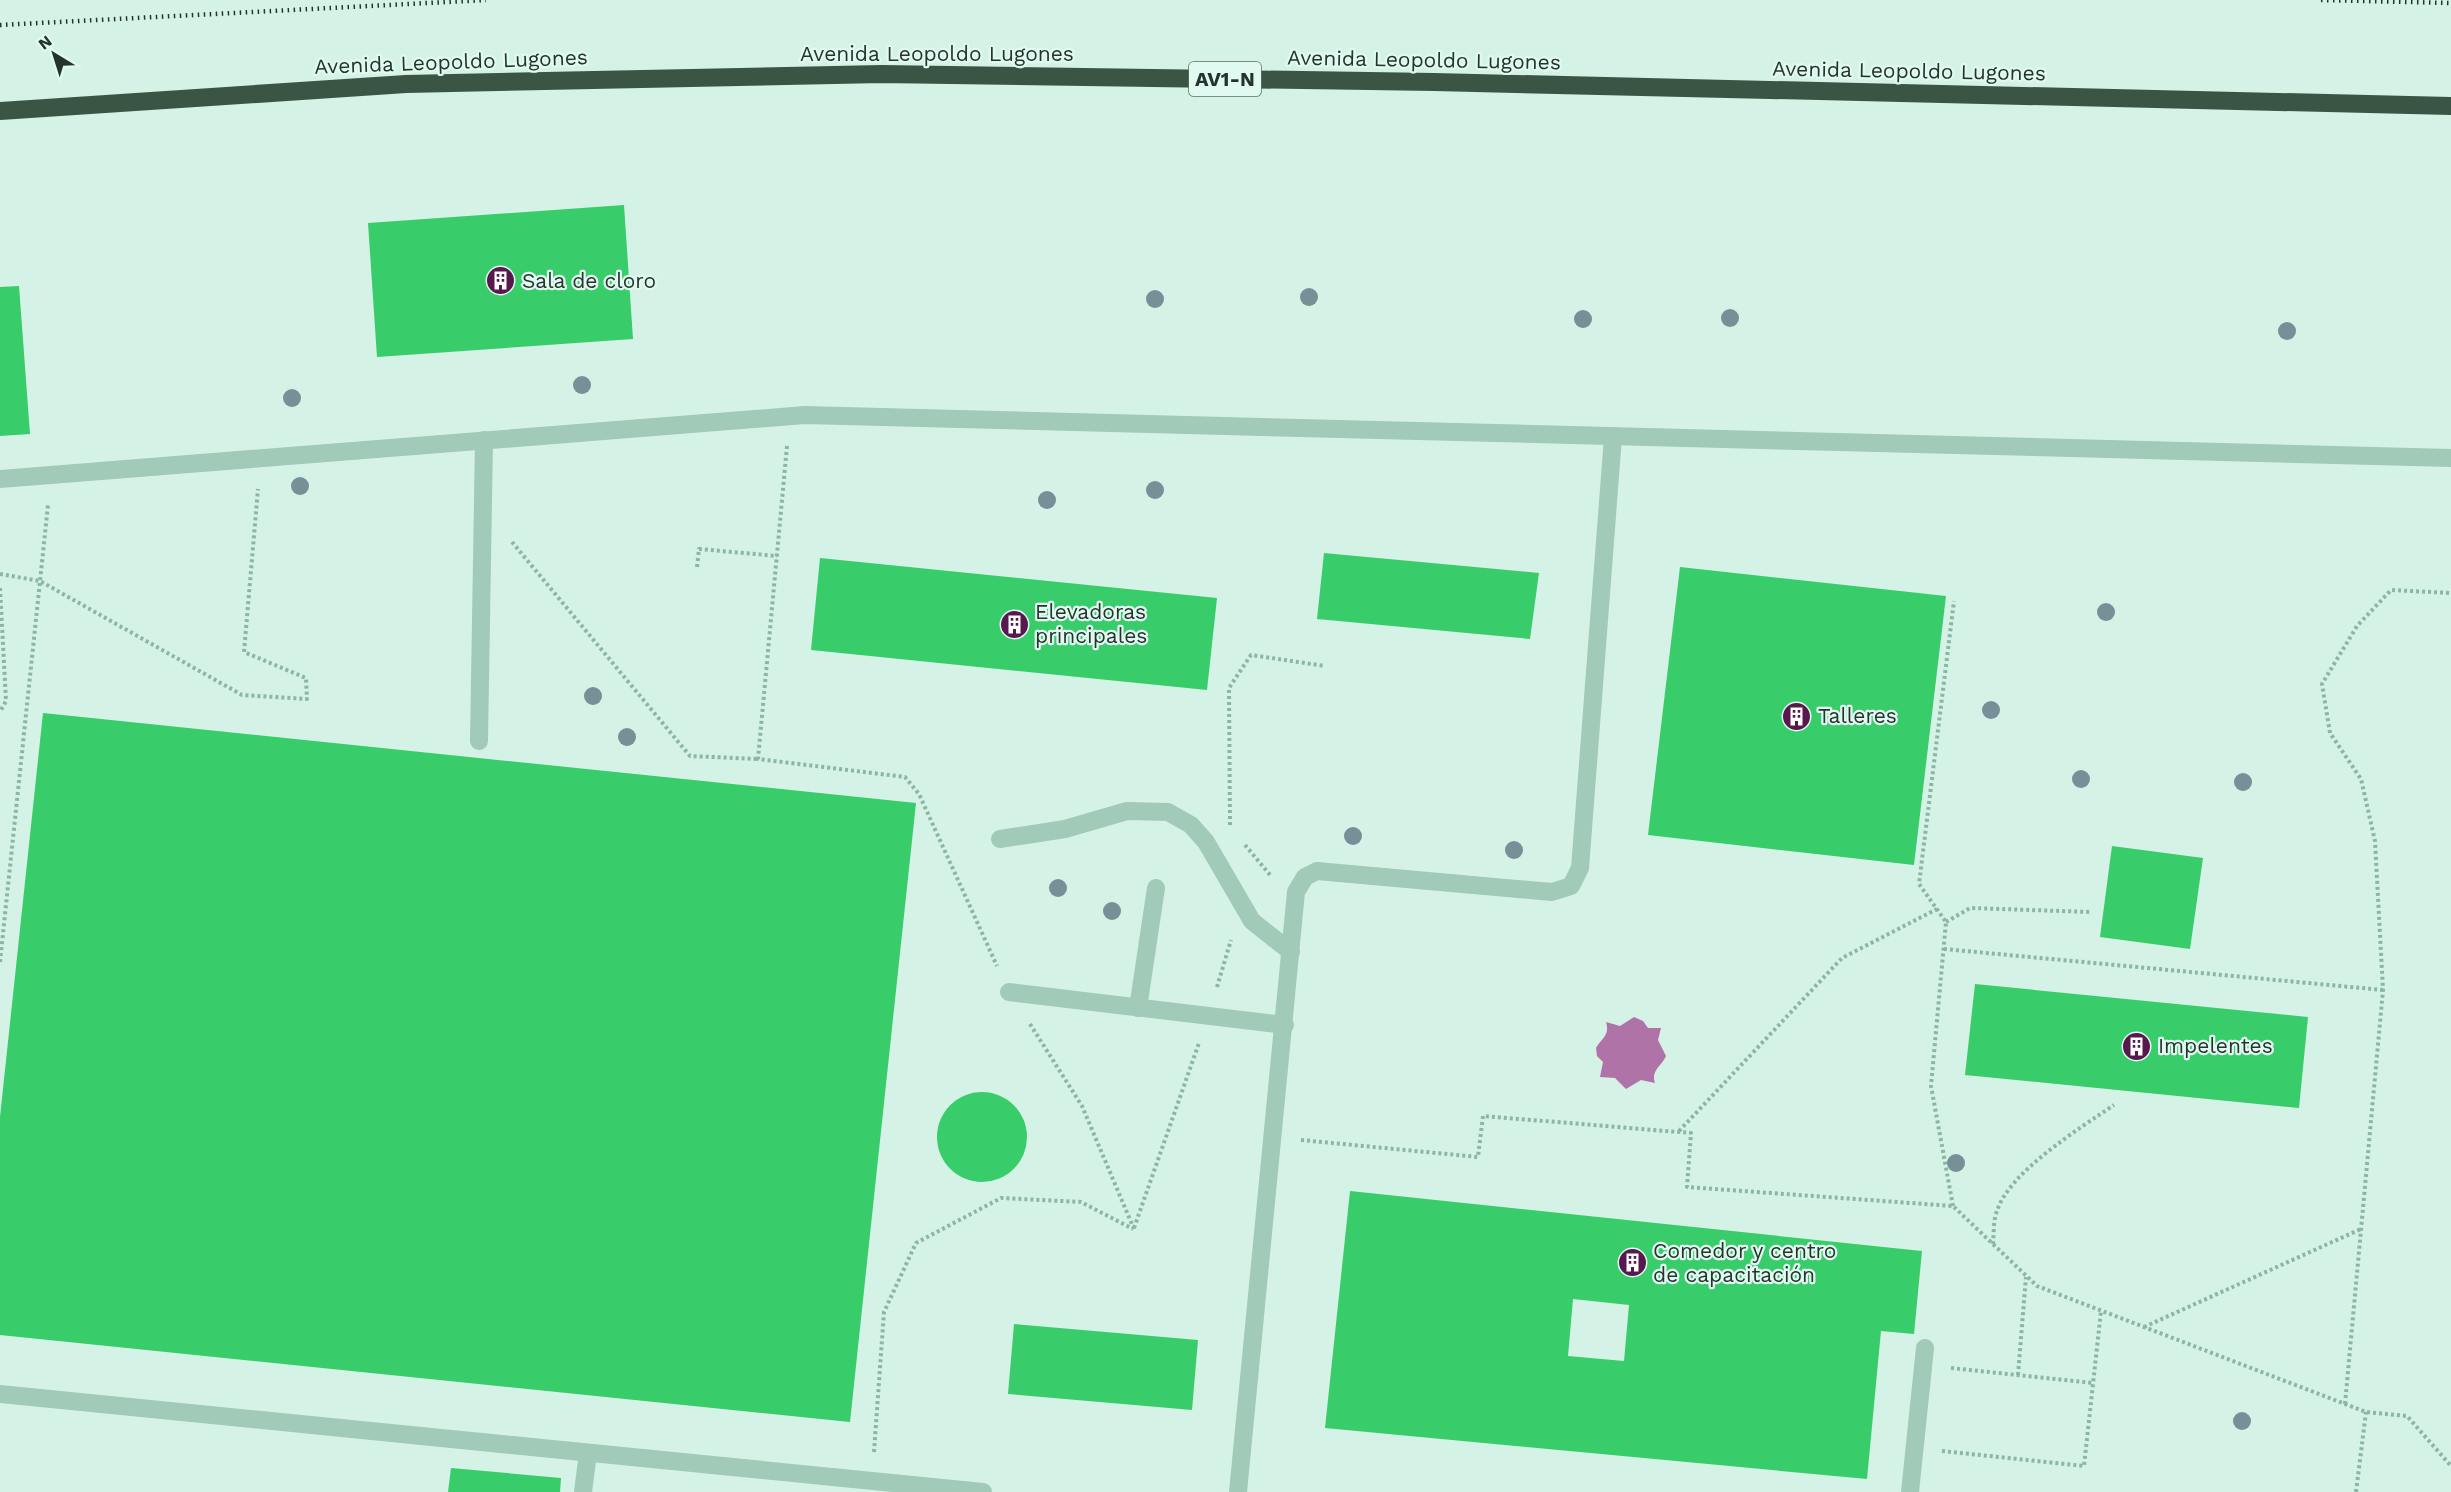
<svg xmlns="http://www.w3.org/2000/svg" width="2451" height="1492" viewBox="0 0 2451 1492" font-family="'Work Sans',sans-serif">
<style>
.water{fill:#b073a8}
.building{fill:#38cd6a;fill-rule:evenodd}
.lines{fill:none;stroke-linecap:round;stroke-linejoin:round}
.path{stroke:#8bb6a2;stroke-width:4;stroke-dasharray:3 3;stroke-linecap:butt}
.minor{stroke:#a1cab8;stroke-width:18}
.highway{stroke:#3b5545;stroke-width:18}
.rail{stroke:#24342b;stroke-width:4.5;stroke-dasharray:1.5 4.5;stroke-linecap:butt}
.tree{fill:#759096}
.labels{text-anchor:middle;stroke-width:4.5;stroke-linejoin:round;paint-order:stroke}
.shield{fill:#e1faf1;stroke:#5d6f66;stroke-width:1.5}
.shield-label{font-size:20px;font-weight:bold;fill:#24342b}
.street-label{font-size:21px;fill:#24342b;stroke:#e1faf1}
.poi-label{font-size:21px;fill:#24342b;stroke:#e1faf1;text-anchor:start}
</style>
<rect width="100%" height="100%" fill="#d5f2e7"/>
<!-- water -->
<path class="water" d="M1634 1017 1643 1021 1648 1028H1661L1658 1040 1666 1056C1661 1067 1651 1070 1655 1083L1641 1080 1626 1089 1615 1078 1600 1077 1603 1062 1597 1056 1596 1048C1602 1038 1610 1035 1606 1022L1620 1026Z"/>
<!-- building -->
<g class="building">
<path d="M624 205 633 339 377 357 368 223Z"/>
<path d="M19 286 30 434 0 436V287Z"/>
<path d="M1324 553 1539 573 1530 639 1317 619Z"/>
<path d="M820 558 1217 598 1207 690 811 650Z"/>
<path d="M1680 567 1946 596 1914 865 1648 835Z"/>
<path d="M43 713 916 803 850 1422 0 1335V1117Z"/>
<path d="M2112 846 2203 858 2190 949 2100 937Z"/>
<path d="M1975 984 2308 1017 2299 1108 1965 1075Z"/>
<circle cx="982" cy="1137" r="45"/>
<path d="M1350 1191 1922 1251 1914 1334 1881 1331 1867 1479 1325 1428ZM1573 1299 1629 1305 1624 1361 1568 1356Z"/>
<path d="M1014 1324 1198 1340 1192 1410 1008 1394Z"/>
<path d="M451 1468 561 1478 560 1492H448Z"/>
</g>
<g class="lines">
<!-- path -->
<g class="path">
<path d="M787 446 758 759 905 777 919 794 997 966"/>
<path d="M512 542 690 756 758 759"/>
<path d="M697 567 699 549 777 556"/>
<path d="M0 574 40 581 242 695 307 699 306 678 244 652 258 489"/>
<path d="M0 588 6 701 0 712"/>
<path d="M1230 825 1229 688 1251 655 1325 666"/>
<path d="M1245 845 1271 876"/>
<path d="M1946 922 1970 908 2090 912"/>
<path d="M1944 949 2383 990"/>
<path d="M0 962 48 505"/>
<path d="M1217 987 1231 940"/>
<path d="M1030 1024 1082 1106 1134 1229"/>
<path d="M1679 1131 1842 958 1937 909"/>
<path d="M1301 1140 1478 1157 1483 1116 1691 1133 1687 1187 1953 1206 2037 1286 2366 1412 2407 1416 2451 1466"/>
<path d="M1953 1206 1931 1086 1946 922 1919 884 1954 601"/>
<path d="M1134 1228 1199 1043"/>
<path d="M1993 1244C1994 1233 1993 1221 1997 1211 2009 1172 2080 1128 2114 1105"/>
<path d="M2144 1327 2361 1229"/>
<path d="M1951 1368 2093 1383"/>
<path d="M2018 1375 2026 1277"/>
<path d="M2345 1404 2383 990 2375 841 2361 779 2330 733 2322 684 2357 626 2391 590 2451 593"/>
<path d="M1942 1451 2084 1466 2101 1311"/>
<path d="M874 1452 884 1312 916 1243 1001 1198 1081 1202 1133 1229"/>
<path d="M2356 1492 2366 1412"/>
</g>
<!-- minor -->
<g class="minor">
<path d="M0 479 805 415 2451 458"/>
<path d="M479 741 484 440"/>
<path d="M1000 839 1065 829 1127 811 1168 812 1191 825 1206 842 1252 921 1291 952"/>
<path d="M1009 992 1285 1025"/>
<path d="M1138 1008 1156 888"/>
<path d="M0 1394 983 1492"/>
<path d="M583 1492 588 1453"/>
<path d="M1238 1492 1296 892 1305 877 1317 871 1552 892 1571 886 1580 868 1613 437"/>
<path d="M1910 1492 1925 1348"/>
</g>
<!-- highway -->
<path class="highway" d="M0 111 406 84 882 74 1434 82 2451 106"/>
<!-- rail -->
<g class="rail">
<path d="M2321 0 2451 3"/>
<path d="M0 25 486 0"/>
</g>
</g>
<!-- trees -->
<g class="tree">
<circle cx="1309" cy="297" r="9"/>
<circle cx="1155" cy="299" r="9"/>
<circle cx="1730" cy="318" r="9"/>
<circle cx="1583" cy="319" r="9"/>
<circle cx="2287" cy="331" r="9"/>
<circle cx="582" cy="385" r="9"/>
<circle cx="292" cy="398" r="9"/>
<circle cx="300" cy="486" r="9"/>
<circle cx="1155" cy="490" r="9"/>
<circle cx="1047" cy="500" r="9"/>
<circle cx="2106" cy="612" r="9"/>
<circle cx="593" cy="696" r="9"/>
<circle cx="1991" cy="710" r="9"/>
<circle cx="627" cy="737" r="9"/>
<circle cx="2081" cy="779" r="9"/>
<circle cx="2243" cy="782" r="9"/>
<circle cx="1353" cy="836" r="9"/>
<circle cx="1514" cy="850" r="9"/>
<circle cx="1058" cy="888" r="9"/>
<circle cx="1112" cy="911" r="9"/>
<circle cx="1956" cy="1163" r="9"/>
<circle cx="2242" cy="1421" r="9"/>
</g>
<!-- icons -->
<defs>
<symbol id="building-disc" viewBox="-11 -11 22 22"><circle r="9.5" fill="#57184d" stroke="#e1faf1"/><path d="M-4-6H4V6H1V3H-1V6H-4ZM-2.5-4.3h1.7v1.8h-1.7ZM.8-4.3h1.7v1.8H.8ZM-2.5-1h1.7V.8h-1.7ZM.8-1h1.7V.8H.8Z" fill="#fff"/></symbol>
</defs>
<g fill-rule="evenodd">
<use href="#building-disc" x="484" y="264" width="33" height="33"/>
<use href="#building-disc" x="998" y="608" width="33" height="33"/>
<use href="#building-disc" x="1780" y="700" width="33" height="33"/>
<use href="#building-disc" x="2120" y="1030" width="33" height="33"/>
<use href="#building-disc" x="1616" y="1246" width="33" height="33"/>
</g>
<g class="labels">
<!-- shield labels -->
<rect class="shield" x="1189" y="62" width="72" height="34" rx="4.5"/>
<g class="shield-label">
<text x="1225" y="86">AV1-N</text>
</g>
<!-- street labels -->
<g class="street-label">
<text x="937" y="61">Avenida Leopoldo Lugones</text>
<text transform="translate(1424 60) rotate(1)" y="7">Avenida Leopoldo Lugones</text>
<text transform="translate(451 62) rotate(-2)" y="7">Avenida Leopoldo Lugones</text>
<text transform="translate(1909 71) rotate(1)" y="7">Avenida Leopoldo Lugones</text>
</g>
<!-- poi labels -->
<g class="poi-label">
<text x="522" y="288">Sala de cloro</text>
<text x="1035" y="619">Elevadoras<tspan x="1035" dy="24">principales</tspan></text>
<text x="1818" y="723">Talleres</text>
<text x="2158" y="1053">Impelentes</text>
<text x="1653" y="1258">Comedor y centro<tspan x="1653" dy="24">de capacitación</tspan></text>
</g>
</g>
<!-- north arrow -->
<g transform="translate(54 54) rotate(322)" stroke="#e1faf1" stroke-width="4.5" paint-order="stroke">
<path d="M0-4.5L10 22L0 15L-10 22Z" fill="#24342b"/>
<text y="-9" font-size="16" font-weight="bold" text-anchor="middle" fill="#24342b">N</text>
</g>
</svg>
